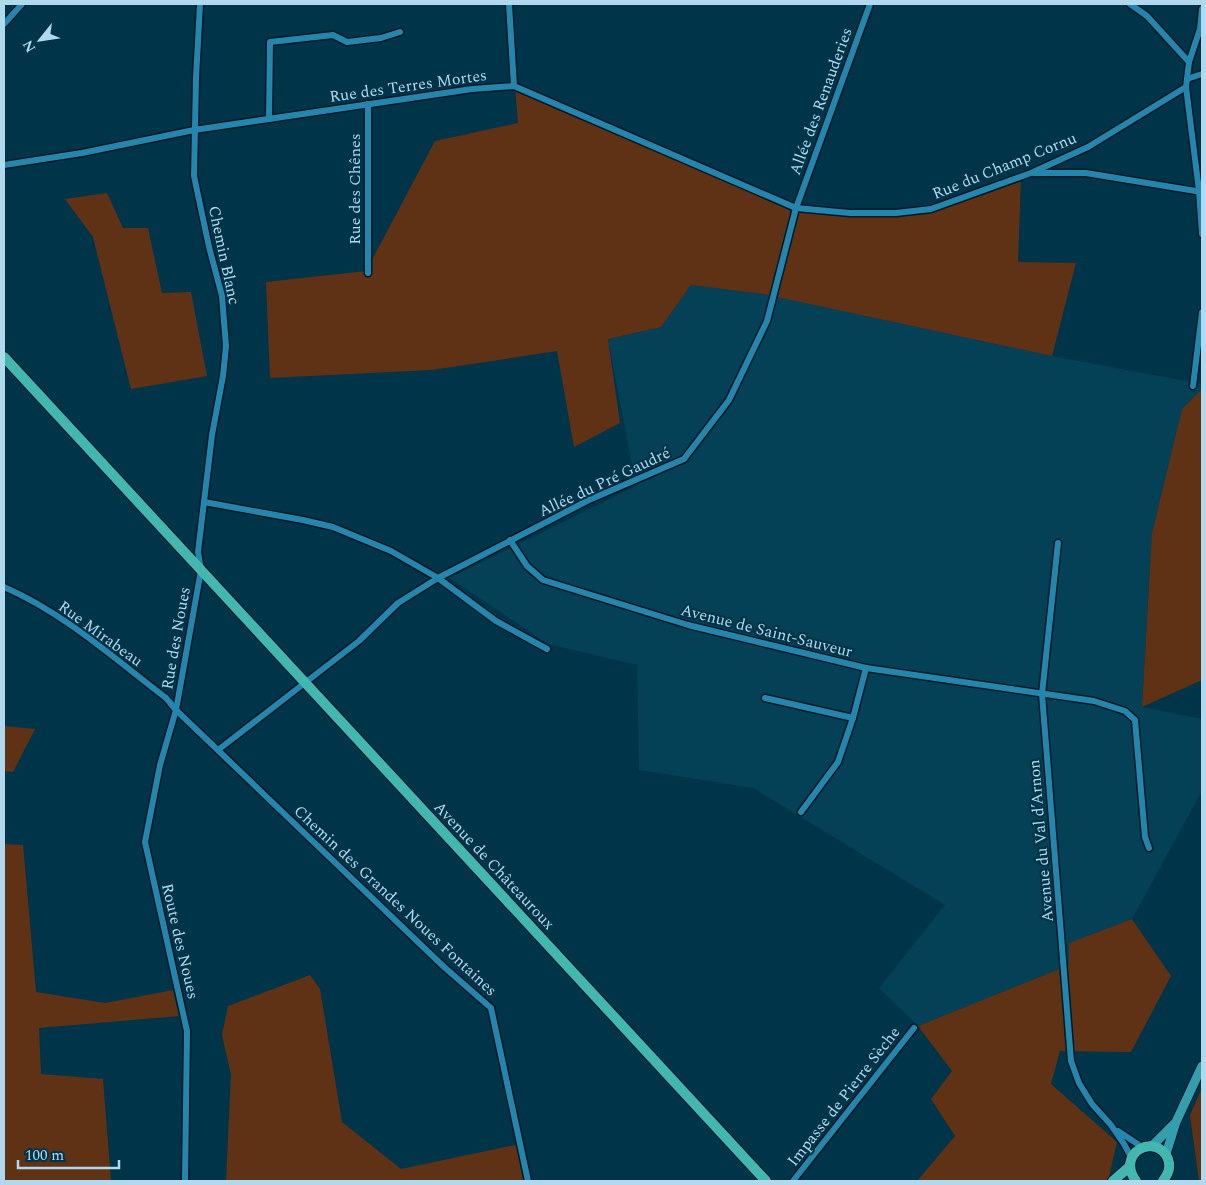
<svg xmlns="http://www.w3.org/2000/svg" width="1206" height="1185" viewBox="0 0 1206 1185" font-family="Spectral,serif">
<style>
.built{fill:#044056}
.green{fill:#603215}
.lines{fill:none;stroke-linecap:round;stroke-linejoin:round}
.street-casing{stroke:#001a27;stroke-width:9}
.secondary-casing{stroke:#001a27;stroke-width:11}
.primary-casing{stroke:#001a27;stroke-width:12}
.street{stroke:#2586ad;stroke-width:6}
.secondary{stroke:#349eae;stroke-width:9}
.primary{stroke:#43b6af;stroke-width:10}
.labels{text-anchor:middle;stroke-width:4.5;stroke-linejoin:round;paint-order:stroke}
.street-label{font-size:16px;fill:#b0d9ee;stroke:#003449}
</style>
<rect width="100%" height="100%" fill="#003449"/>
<!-- built -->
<path class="built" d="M691 285 763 294 1052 356 1202 384V389L1182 410 1152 533 1142 707 1202 719V791L1132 919 1069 943V965L918 1026 879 988 945 905 753 788 639 770 637 665 548 644 450 578 636 486 608 339 661 327Z"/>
<!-- green -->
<g class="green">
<path d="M515 86 775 203 828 212 892 213 930 209 1021 176 1018 262 1076 263 1052 356 763 294 691 285 661 327 608 339 620 423 574 447 557 351 432 370 270 378 266 282 366 271 435 141 518 123Z"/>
<path d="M107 193 123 228H148L162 293 191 292 207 376 131 389 93 237 65 199Z"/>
<path d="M1202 389V680L1142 707 1152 533 1182 409Z"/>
<path d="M4 726 35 729 13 772 4 771Z"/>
<path d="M4 844 23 845 36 992 105 1003 173 990 179 1016 39 1028 41 1074 103 1079 111 1181H4Z"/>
<path d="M1132 919 1171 976 1131 1052 1060 1051 1051 1084 1117 1142 1108 1181H917L955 1136 931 1099 952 1071 918 1026 1069 965V943Z"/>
<path d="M310 975 320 989 342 1122 401 1169 520 1144 531 1181H226L231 1075 222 1035 228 1006Z"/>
<path d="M1202 1088V1181H1199L1190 1115Z"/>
</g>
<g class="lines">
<defs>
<g id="street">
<path d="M509 4 514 86"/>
<path d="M1130 4 1147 16 1189 62"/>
<path d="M4 24 22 4"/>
<path d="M1187 79 1202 74"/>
<path d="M1186 87 1199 191 1202 234"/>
<path d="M368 104V273"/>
<path d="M269 119 270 42 333 35 347 42 381 38 400 32"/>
<path d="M4 165 82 153 194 130 472 89 514 86 796 208 850 213H896L931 209 1031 173 1088 147 1186 87 1189 62 1200 29 1202 9"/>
<path d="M1034 173H1086L1202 192"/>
<path d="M1193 386 1202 312"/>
<path d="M204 502 303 520 333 527 391 551 438 578 496 621 547 649"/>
<path d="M510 540 527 566 543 580 688 625 866 668 1094 701 1125 711 1135 720 1145 837 1149 848"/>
<path d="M1058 543 1042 694 1071 1061 1079 1083 1092 1104 1111 1125 1124 1144 1131 1157"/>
<path d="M4 587C64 613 115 659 166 698L176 710 443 966 491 1008 528 1181"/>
<path d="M765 698 853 718"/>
<path d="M218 750 359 641 398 603 438 578 589 500 684 459 729 400 767 321 796 208 870 4"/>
<path d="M801 812 838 762 853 718 866 668"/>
<path d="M1118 1131 1142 1147"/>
<path d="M185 1181 187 1031 145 842 160 765 176 710 201 570 198 552 212 435 223 376 226 346 222 296 209 247 194 176 196 78 200 4"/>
<path d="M793 1181 914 1028"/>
</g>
<g id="secondary">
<path d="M1152 1146 1174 1124"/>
<path d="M1166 1154 1176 1122 1202 1066"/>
</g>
<g id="primary">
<path d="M4 357 766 1181"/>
<path d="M1113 1181 1129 1167"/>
<path d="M1136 1181C1115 1152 1157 1132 1168 1159 1171 1168 1168 1174 1163 1181"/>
</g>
</defs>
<!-- street casing -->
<use href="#street" class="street-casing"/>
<!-- secondary casing -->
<use href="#secondary" class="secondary-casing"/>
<!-- primary casing -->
<use href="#primary" class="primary-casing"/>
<!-- street -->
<use href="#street" class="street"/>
<!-- secondary -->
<use href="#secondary" class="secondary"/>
<!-- primary -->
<use href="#primary" class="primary"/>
</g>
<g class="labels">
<!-- street labels -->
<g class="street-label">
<text transform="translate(408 85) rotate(-8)" y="6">Rue des Terres Mortes</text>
<text transform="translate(820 101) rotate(-70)" y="6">Allée des Renauderies</text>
<text transform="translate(1004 165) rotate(-22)" y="6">Rue du Champ Cornu</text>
<text transform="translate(354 189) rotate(-90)" y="6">Rue des Chênes</text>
<text transform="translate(225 255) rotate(78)" y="6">Chemin Blanc</text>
<text transform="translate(604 481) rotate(-25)" y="6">Allée du Pré Gaudré</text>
<text transform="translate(767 630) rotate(14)" y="6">Avenue de Saint-Sauveur</text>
<text transform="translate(101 633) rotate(36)" y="6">Rue Mirabeau</text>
<text transform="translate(175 638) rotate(-80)" y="6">Rue des Noues</text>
<text transform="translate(1040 841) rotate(-95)" y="6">Avenue du Val d’Arnon</text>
<text transform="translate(495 865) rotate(47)" y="6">Avenue de Châteauroux</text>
<text transform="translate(396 900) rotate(43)" y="6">Chemin des Grandes Noues Fontaines</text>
<text transform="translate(181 941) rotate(77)" y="6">Route des Noues</text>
<text transform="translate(843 1096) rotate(-52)" y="6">Impasse de Pierre Sèche</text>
</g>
</g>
<!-- border -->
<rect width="1206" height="1185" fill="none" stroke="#b0d9ee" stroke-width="10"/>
<!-- north arrow -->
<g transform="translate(40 40) rotate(240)" stroke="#003449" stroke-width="4" paint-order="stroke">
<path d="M0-4L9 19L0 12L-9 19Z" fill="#b0d9ee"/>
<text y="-8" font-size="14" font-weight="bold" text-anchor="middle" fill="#b0d9ee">N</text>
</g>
<!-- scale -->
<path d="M18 1160v8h101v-8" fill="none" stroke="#b0d9ee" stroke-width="2.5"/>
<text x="25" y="1160" font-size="15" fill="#b0d9ee" stroke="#003449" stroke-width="4" paint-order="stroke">100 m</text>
</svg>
